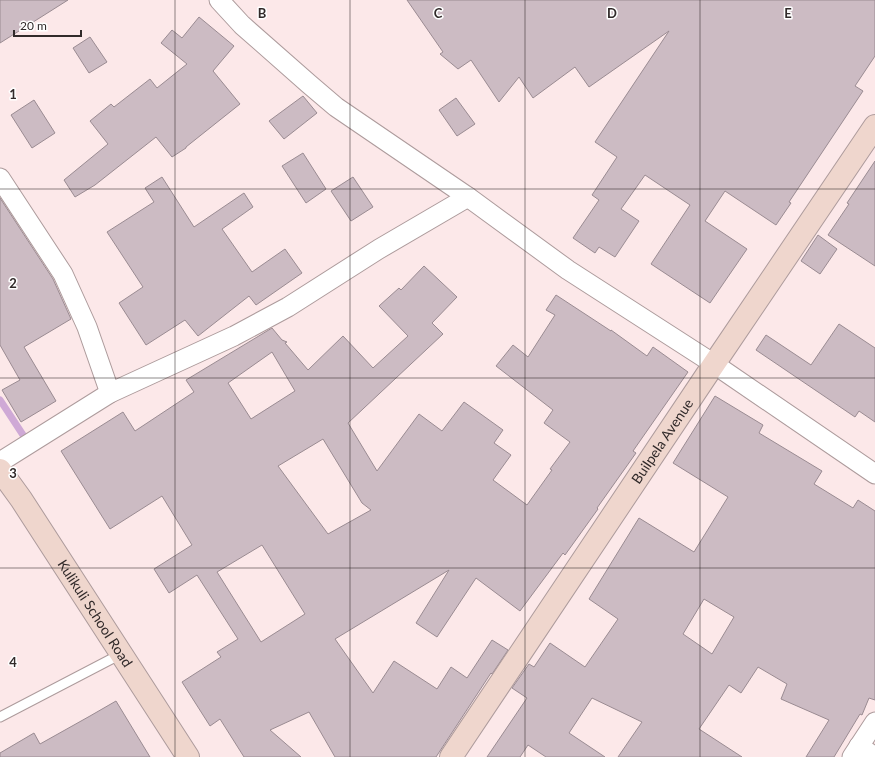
<svg xmlns="http://www.w3.org/2000/svg" width="875" height="757" viewBox="0 0 875 757" font-family="Lato,sans-serif">
<style>
.lines{fill:none;stroke-linecap:round;stroke-linejoin:round}
.stream{stroke:#cfa9d6;stroke-width:7}
.building{fill:#ccbbc3;stroke:#9a8b92;fill-rule:evenodd}
.lane-casing{stroke:#ad9b9c;stroke-width:11}
.street-casing{stroke:#ad9b9c;stroke-width:21}
.secondary-casing{stroke:#ad9b9c;stroke-width:24}
.lane{stroke:#fff;stroke-width:9}
.street{stroke:#fff;stroke-width:19}
.secondary{stroke:#efd6cd;stroke-width:22}
.grid{fill:none;stroke:#312a2a;stroke-width:1;stroke-opacity:0.55}
.labels{text-anchor:middle;stroke-width:3;stroke-linejoin:round;paint-order:stroke}
.street-label{font-size:14px;fill:#312a2a;stroke:#fff}
.grid-label{font-size:13px;text-anchor:middle;font-weight:bold;fill:#312a2a;stroke:#fff;stroke-width:3;stroke-linejoin:round;paint-order:stroke}
</style>
<rect width="100%" height="100%" fill="#fce8e9"/>
<g class="lines">
<!-- stream -->
<path class="stream" d="M0 400 25 438"/>
</g>
<!-- building -->
<g class="building">
<path d="M0 0H68L0 43Z"/>
<path d="M407 0H875V56L855 86 863 91 789 202 791 203 776 225 725 191 705 221 747 249 710 303 651 264 690 205 645 175 621 209 639 221 615 257 599 247 595 253 573 238 599 200 592 195 617 157 595 142 669 31 589 87 575 67 533 98 519 77 499 102 471 60 458 69 440 54 443 52Z"/>
<path d="M199 17 234 46 213 71 240 104 186 147V148L172 157 156 137 95 185 75 197 64 180 108 144 90 121 111 104 114 107 150 79 157 88 187 64 161 43 172 30 182 38Z"/>
<path d="M90 37 107 62 89 73 73 48Z"/>
<path d="M303 96 317 113 284 139 269 121Z"/>
<path d="M456 98 475 124 457 136 439 110Z"/>
<path d="M34 100 55 133 32 148 11 115Z"/>
<path d="M303 153 326 189 306 203 282 166Z"/>
<path d="M875 161V266L828 235 849 204 847 203Z"/>
<path d="M162 177 194 227 244 193 253 207 222 229 252 272 285 249 302 273 256 305 249 296 198 336 185 320 146 345 119 303 143 287 107 232 154 202 145 188Z"/>
<path d="M353 177 373 207 351 221 331 191Z"/>
<path d="M0 198 53 279 71 319 24 347 56 401 21 422 2 390 20 380 0 345Z"/>
<path d="M818 235 837 249 820 274 801 261Z"/>
<path d="M424 266 457 297 432 323 443 334 348 423 377 471 419 414 442 431 464 402 503 430 494 443 511 455 493 480 527 505 552 470 550 469 570 442 544 423 553 410 496 366 513 345 528 357 555 315 546 310 556 295 611 331V330L647 356 653 347 688 372 633 451 636 453 597 508 598 509 565 555 563 553 520 611 476 578 437 637 416 623 449 570 335 639 373 693 394 661 437 689 451 667 467 678 492 640 508 650 492 674 491 673 436 757H335L309 712 270 730 301 757H244L220 719 210 726 182 682 221 657 217 652 238 639 197 575 169 593 154 569 192 545 162 496 110 529 61 451 123 412 135 431 194 392 186 380 272 328 282 340 287 342 285 343 308 370 343 336 373 368 408 336 379 306 399 288 401 290ZM272 352 295 391 251 419 228 383ZM323 439 362 503 371 510 328 534 278 466ZM262 545 305 614 261 642 217 572Z"/>
<path d="M839 324 875 348V422L859 411 855 417 756 350 766 335 811 365Z"/>
<path d="M715 396 763 425 759 433 822 471 814 484 853 508 858 500 875 511V700L869 698 862 715 860 714 834 757H806L829 720 781 699 787 684 758 667 741 693 729 685 699 729 742 757H618L642 722 592 698 569 733 605 757H546L528 745 520 757H487L527 698 512 688 529 664 534 667 550 643 585 667 618 619 589 599 639 518 694 552 728 497 673 463ZM704 599 734 617 712 654 683 634Z"/>
<path d="M116 701 150 757H0V753L34 733 40 744 90 716Z"/>
</g>
<g class="lines">
<defs>
<path id="lane" d="M0 717 121 654"/>
<g id="street">
<path d="M219 0 242 25 309 84 336 107 468 197 568 270 714 364 875 474"/>
<path d="M0 178 63 274 87 327 110 393"/>
<path d="M0 462 110 393 234 336 288 307 379 249 468 197"/>
<path d="M859 746 875 757"/>
<path d="M852 757 875 722"/>
</g>
<g id="secondary">
<path id="s1" d="M0 470 21 499 188 757"/>
<path id="s2" d="M451 757 714 364 875 126"/>
</g>
</defs>
<!-- lane casing -->
<use href="#lane" class="lane-casing"/>
<!-- street casing -->
<use href="#street" class="street-casing"/>
<!-- secondary casing -->
<use href="#secondary" class="secondary-casing"/>
<!-- lane -->
<use href="#lane" class="lane"/>
<!-- street -->
<use href="#street" class="street"/>
<!-- secondary -->
<use href="#secondary" class="secondary"/>
</g>
<!-- grid -->
<path class="grid" d="M175 0V757M350 0V757M525 0V757M700 0V757M0 189H875M0 378H875M0 568H875"/>
<g class="labels">
<!-- street labels -->
<g class="street-label">
<text dy="5" stroke="none"><textPath href="#s2" startOffset="380">Builpela Avenue</textPath></text>
<text dy="5" stroke="none"><textPath href="#s1" startOffset="172">Kulikuli School Road</textPath></text>
</g>
</g>
<g class="grid-label">
<text x="262" y="18">B</text>
<text x="438" y="18">C</text>
<text x="612" y="18">D</text>
<text x="788" y="18">E</text>
<text x="13" y="99">1</text>
<text x="13" y="288">2</text>
<text x="13" y="478">3</text>
<text x="13" y="667">4</text>
</g>
<!-- scale -->
<path d="M14 30v6h67v-6" fill="none" stroke="#312a2a" stroke-width="2"/>
<text x="20" y="30" font-size="12" fill="#312a2a" stroke="#ffffff" stroke-width="3" paint-order="stroke">20 m</text>
</svg>
